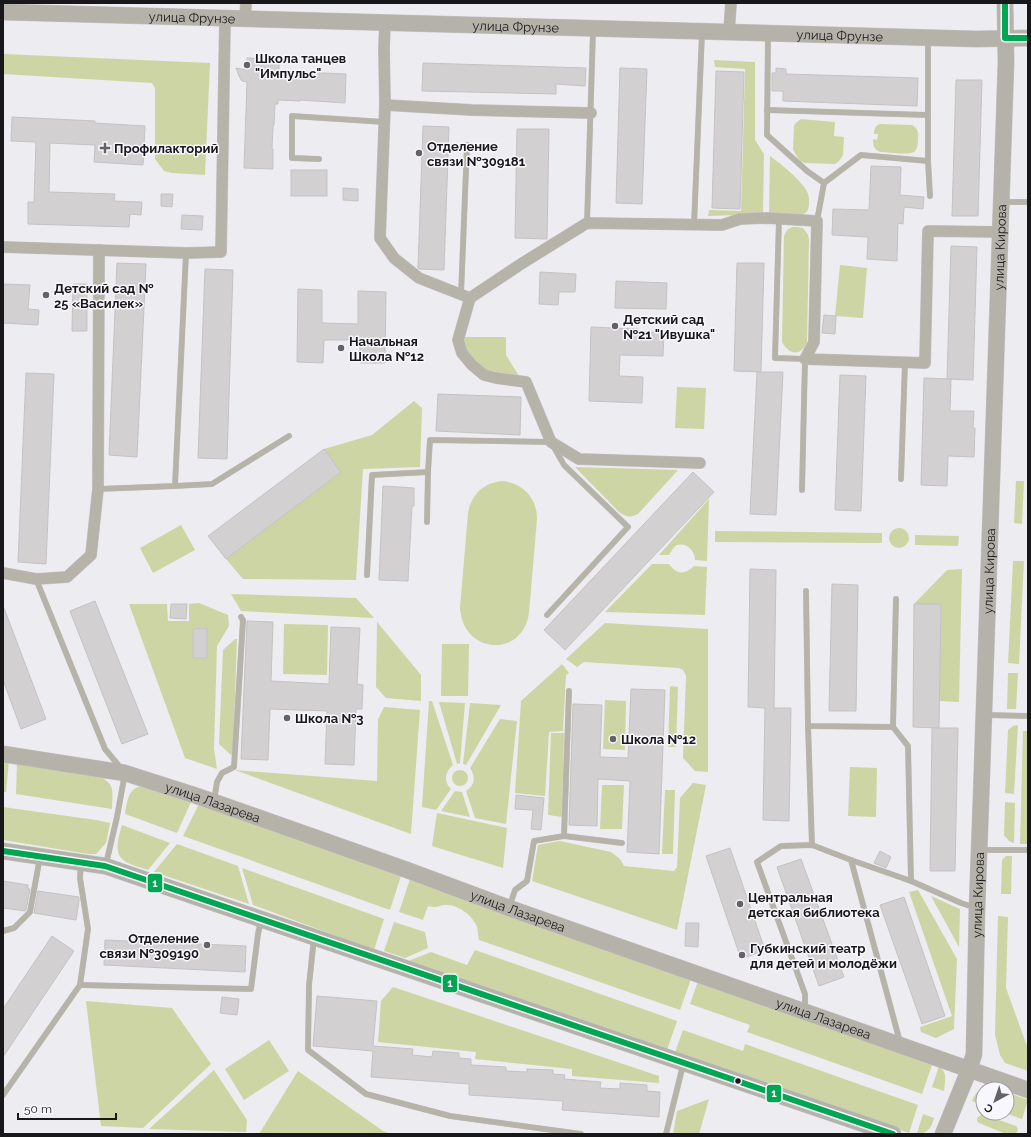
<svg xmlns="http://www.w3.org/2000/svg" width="1031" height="1137" viewBox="0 0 1031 1137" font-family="Raleway,sans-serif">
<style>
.green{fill:#ced5a4}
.building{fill:#d2d0d1;stroke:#c4c2c3}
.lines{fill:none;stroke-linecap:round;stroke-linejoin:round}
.service-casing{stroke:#c7c6c9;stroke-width:6}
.minor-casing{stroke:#c7c6c9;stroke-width:12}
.secondary-casing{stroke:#c7c6c9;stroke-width:17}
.service{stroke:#b6b3a9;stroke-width:5.5}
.minor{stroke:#b6b3a9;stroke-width:11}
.secondary{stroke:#b4b2a9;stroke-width:16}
.bus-1-casing{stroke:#f9f7fe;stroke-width:9}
.bus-1{stroke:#00a651;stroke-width:6}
.poi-dot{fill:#636265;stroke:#f9f7fe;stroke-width:1.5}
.bus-dot{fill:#18171a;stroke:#f9f7fe;stroke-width:1.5}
.labels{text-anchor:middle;stroke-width:3;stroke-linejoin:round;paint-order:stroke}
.street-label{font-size:13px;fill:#18171a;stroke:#f9f7fe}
.poi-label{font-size:13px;font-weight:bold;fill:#18171a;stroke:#f9f7fe;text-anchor:start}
.line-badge{stroke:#f9f7fe;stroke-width:1.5}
.badge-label{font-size:11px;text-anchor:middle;font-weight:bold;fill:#fff}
</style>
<rect width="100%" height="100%" fill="#edecf0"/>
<!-- green -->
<g class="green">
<path d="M3 54 210 63 205 175 172 173 164 171 155 159V88L152 83 3 74Z"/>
<path d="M714 60 755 62V140L764 154 763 214 708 216 709 210 741 211 745 69 715 67Z"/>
<path d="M801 119 835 122 834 136 844 137 843 155 840 160 835 164 805 163 800 161 796 155 793 149 794 125 797 122Z"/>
<path d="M880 124 912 125C917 128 919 132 918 138 918 143 918 147 915 151 910 156 888 152 880 152 874 149 873 146 873 139L877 140 878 134H874C874 129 875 126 880 124Z"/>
<path d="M770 156C780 163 805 183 808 194 809 197 809 200 809 203 809 210 807 213 801 215L769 214Z"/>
<path d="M792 227H797L803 228 808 235 809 240 807 342C801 357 789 355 782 342L784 236 787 230Z"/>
<path d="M840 265 867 268 863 318 835 316Z"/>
<path d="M462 337H506V355L519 376 486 370 471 357 463 345Z"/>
<path d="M677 387 706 388 704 429 675 428Z"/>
<path d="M414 401 422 408 420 467 363 469 356 580 243 579 226 559 341 472 324 449 372 435Z"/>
<path d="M575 467 678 470 638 514C629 518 628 517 620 513Z"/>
<path d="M502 481C523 483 537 498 537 519L529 613C523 658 463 655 460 608L468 513C471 495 483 483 502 481Z"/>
<path d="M1016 481H1024L1022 524 1014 523Z"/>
<path d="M709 499 707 561 695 560C695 551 687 542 677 545 673 547 671 552 669 555H659Z"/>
<path d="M181 525 195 550 153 573 140 548Z"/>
<circle cx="899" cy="538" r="10"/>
<path d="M715 531 882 533V543L715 542Z"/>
<path d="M915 535 959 536 958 546 915 545Z"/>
<path d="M1013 561H1024L1019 664 1008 663Z"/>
<path d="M652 564H669C677 575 685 575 694 566L707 567 705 615 605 612Z"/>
<path d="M962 569 959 702 939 701 941 604H914L947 570Z"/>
<path d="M231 594 356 598 374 618 241 611Z"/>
<path d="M199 603 228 615 229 626 217 646 214 749 217 769 185 758 129 604H167L168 621H189V604Z"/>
<path d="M377 622 421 675V701L386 698 376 687Z"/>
<path d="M605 623 708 629V772L695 771 683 758 686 676 683 670 679 668 584 662 577 667 566 659Z"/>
<path d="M284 624 328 625 327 675 283 674Z"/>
<path d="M235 639H237L233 753 231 755 219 744 223 650Z"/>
<path d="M442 644H469L468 696H441Z"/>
<path d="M562 664 569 673 566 675 563 731 549 732 545 796 515 793 521 701Z"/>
<path d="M1008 673H1018L1016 709H1007Z"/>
<path d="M670 686 678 687 676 747H668Z"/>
<path d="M605 700 626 701 625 750 603 749Z"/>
<path d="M429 701H432L453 765C445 772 443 781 451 789L436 810 422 807Z"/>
<path d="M439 702 465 703 460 763 457 764Z"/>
<path d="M470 703 501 705 466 765 463 764Z"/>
<path d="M384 707 420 710 411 834 235 770 377 781 378 719Z"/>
<path d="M500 719 517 721 506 824 475 818 466 791C475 785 476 777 470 768Z"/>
<path d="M1018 725 1014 794 1005 793 1008 730 1013 726Z"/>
<path d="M1023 731H1028V844H1020Z"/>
<path d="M551 733H564L562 817 548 815Z"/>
<path d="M3 760 9 761 6 792H3Z"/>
<path d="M17 763 94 773C115 784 113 787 112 809L16 794Z"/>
<path d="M850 767 877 768 876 817 848 816Z"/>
<circle cx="460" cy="778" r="8"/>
<path d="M693 783 706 785 677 930 532 881 538 845 560 841 611 852 620 859 624 866 674 871 677 867 680 798Z"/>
<path d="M602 785H624L622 829H600Z"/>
<path d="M142 786 191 802 177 833 125 814C127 802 128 788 142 786Z"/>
<path d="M665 790H675L673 854H662Z"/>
<path d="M455 791 462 792 470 817 441 811Z"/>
<path d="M1005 802 1015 803 1014 843 1009 841 1004 835Z"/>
<path d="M199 804 401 876 390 910 183 836Z"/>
<path d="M3 807 96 820 110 823 106 843 96 854H88L3 840Z"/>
<path d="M437 813 507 828 503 868 432 846Z"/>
<path d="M122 825 170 843 148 870C118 861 112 858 122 825Z"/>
<path d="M177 844 238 866 249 904 154 872Z"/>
<path d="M1006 856H1012L1011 894H1001L1002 860Z"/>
<path d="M242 868 384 919 374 950 253 905Z"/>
<path d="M410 879 691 979 680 1010 479 940C478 936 478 931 477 927 473 916 459 905 447 905 438 905 437 909 428 906L423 920 399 912Z"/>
<path d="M918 890 957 959 954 1029 936 1038 921 1032 920 1027 952 1016 909 892Z"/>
<path d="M931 896 960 909 959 947Z"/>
<path d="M998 916 1008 917 1006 988 1028 1049V1071L1005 1063 1000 1055 995 1035Z"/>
<path d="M394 922 425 932 428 948 405 958 384 951Z"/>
<path d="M475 950 677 1021 667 1050 408 961 431 952 467 965Z"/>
<path d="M698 981 932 1065 922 1094 747 1032 750 1025 690 1004Z"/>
<path d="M393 987 659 1076V1083L572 1076V1069L475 1059 476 1052 378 1042 381 1001Z"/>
<path d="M86 1001 172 1008 211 1064 143 1128 101 1126Z"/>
<path d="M683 1030 743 1051 745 1044 918 1105 909 1133 675 1052Z"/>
<path d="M269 1040 289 1071 244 1100 225 1069Z"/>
<path d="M939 1066C948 1073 945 1081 944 1091L932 1087Z"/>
<path d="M214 1070 247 1120 246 1132 149 1129Z"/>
<path d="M298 1071 383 1131 391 1134H259Z"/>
<path d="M985 1087 999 1089H983V1105L972 1101C975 1094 978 1090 985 1087Z"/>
<path d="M1007 1092 1028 1100 1022 1119 1005 1113H1007Z"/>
<path d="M709 1099 699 1134H673L677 1111Z"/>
<path d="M923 1114 934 1118C932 1127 927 1135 917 1133Z"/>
<path d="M982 1114 1016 1126 1018 1129 1016 1134H1006L979 1123 977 1121V1118Z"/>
</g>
<!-- building -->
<g class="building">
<path d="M247 58 279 59V71L346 74 345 103 300 100V101L278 100V104H275L274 125H273L272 149H273V169L244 168 247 82 242 81 239 76 236 68 247 70Z"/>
<path d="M423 63 586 68 585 86 556 84V94L422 91Z"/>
<path d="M620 68 647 69 642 204 616 203Z"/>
<path d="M776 68 786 69V74L918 78 917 106 783 101V91H772V73H776Z"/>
<path d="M716 71 744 72 740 209 712 208Z"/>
<path d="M956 80H982L978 216H952Z"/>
<path d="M12 117 95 121V123L145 126 143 165 94 162 95 145 50 143 49 192 115 194 114 201 142 202 141 215 130 214 129 227 28 224V202H34L36 142 11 141Z"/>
<path d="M423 126 449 127 444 270 419 269 418 268Z"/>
<path d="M517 129H549L547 239 515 238Z"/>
<path d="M871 166 901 167 900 195 924 197 923 209 904 207 903 224 898 223 897 261 867 259 868 237 832 235 833 209 869 210Z"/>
<rect x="291" y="170" width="36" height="26"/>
<path d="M343 188 358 189V201L343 200Z"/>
<path d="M161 194H173L172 207 161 206Z"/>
<path d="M182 215 203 216 202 230 181 229Z"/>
<path d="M951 246 977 247 973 380 947 379Z"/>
<path d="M117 263 146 264 137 457 109 455Z"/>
<path d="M737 263H764L761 372 734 371Z"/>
<path d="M205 269 233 270 227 459 198 458Z"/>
<path d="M540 272 576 274 575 292H559L558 305 539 304Z"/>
<path d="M616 281 667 283 666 309 615 308Z"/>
<path d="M3 284 30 285 28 309 39 310 38 325 3 323Z"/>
<path d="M73 284H87V331H72Z"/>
<path d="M298 289 322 290V323L358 324V291L386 292 385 363H360V340H324L323 363 297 362Z"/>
<path d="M824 315 836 316 835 334 822 333Z"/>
<path d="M591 327 638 329V331L664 333 663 356 620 355 619 376 643 377 642 403 589 401Z"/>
<path d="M757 372H783L776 515 750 514Z"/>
<path d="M26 373 54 374 46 564 18 562Z"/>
<path d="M840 375 866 376 861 511 835 510Z"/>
<path d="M924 378 951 379 950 411H974L973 428H975L974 457 948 456 947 486 921 485Z"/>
<path d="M438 394 521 397 520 435 436 431Z"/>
<path d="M324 449 341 472 226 559 208 536Z"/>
<path d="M693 472 714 492 565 650 544 630Z"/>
<path d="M383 486 414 488V506H412L408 581 379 580Z"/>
<path d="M750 569 776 570 774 708H791L789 821 763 820 765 708 748 707Z"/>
<path d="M832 584 858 585 856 711H829Z"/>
<path d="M95 601 148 734 122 744 70 611Z"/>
<path d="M171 604H187L186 619 170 618Z"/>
<path d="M914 604H941L939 728 913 727Z"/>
<path d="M3 608H4L46 719 21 729 3 680Z"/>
<path d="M247 621 273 622 271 681 329 684 331 627 360 628 357 684 363 685 362 709H356L354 765 325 764 327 711 270 709 268 760 241 759Z"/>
<path d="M207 628V658H193V629Z"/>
<path d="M631 689 665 690 659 854 627 852 630 781 598 779 597 826 569 825 573 704 602 705 600 757 628 758Z"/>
<path d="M932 728H958L955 871H930Z"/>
<path d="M516 795 544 798 541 830 531 829 533 810 515 809Z"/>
<path d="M730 848 765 950 741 959 706 856Z"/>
<path d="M880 851 891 857 886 868 874 863Z"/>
<path d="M801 859 844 977 819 986 777 867Z"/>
<path d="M3 881 28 885V889H30L26 910 25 911 3 908Z"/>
<path d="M38 891 79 897V901L76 920 34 913Z"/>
<path d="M904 897 945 1016 922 1024 880 905Z"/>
<path d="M686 923H699L698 947 685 946Z"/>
<path d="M52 936 74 951 3 1057V1009Z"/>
<path d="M105 940 246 946 245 972 104 965Z"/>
<path d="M317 996 377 1001 373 1046 413 1049 412 1055 432 1057 433 1051 459 1053V1058L471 1059V1065L506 1067V1071L527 1072V1069L553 1070V1074L565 1075 564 1079 601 1082 600 1088 620 1089V1083L647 1085V1091L660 1092 659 1117 562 1110 563 1101 469 1095V1084L371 1077 373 1051 313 1046Z"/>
<path d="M222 997 239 999 237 1015 220 1013Z"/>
</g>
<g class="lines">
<defs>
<g id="service">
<path d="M768 34 767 135 807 171 824 183"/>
<path d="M928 38V161L930 196"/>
<path d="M767 110 928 115"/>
<path d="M319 159 292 158V116L384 122"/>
<path d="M1002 202H1028"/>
<path d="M779 219 775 358 805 359 802 490"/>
<path d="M817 221 824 183 861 155 928 161"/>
<path d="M587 223 593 31"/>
<path d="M694 225 702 33"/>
<path d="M461 295 467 145"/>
<path d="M901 479 905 362"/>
<path d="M175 486 212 484 289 436"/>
<path d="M98 489 175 486 186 253"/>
<path d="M427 522 428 472 430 440 551 442 564 465 628 527 547 615"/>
<path d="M367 575 372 475 428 472"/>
<path d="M36 579 105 749 125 773 117 817 106 864"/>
<path d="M806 591 808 726 893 727 908 746 911 881"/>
<path d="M984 715 1028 716"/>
<path d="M808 726 812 845"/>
<path d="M893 727 896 599"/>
<path d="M214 801 217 782 222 773 234 767 243 620 241 617"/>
<path d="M564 836 569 691"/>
<path d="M980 850H1028"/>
<path d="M851 860 900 1042"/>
<path d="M509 908 515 890 527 881 534 841 564 836 622 843"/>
<path d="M3 931 14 928 30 912 40 857"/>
<path d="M314 938 309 985 308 1050 366 1094 450 1116 581 1134"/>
<path d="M80 985 251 989 258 934 261 920"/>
<path d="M805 1010V994L757 862 781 846 812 845 851 860 911 881 961 903 976 908"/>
<path d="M3 1095 80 985 88 929 80 878 81 863"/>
<path d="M666 1134 683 1065"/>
</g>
<g id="minor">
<path d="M245 18 246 3"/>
<path d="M385 22 384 49 385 105 380 238 394 258 419 278 470 298 521 264 587 223 722 225 740 219 767 218 817 221 814 342 805 359 925 363 928 231 1000 232"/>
<path d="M729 32 731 3"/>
<path d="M385 105 472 110 591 113"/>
<path d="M3 247 186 253 221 252 225 18"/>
<path d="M470 298 458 340 462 353 472 365 484 375 496 378 526 382 551 442 579 459 700 463"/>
<path d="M3 573 36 579 67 577 91 555 98 489 99 250"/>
</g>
<g id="secondary">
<path id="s1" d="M3 12 976 39 1028 38"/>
<path id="s2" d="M3 754 125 773 197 796 407 870 509 908 1028 1090"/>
<path d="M3 851 105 866 893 1134"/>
<path id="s3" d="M943 1134 969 1070 974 1054 977 908 981 799 1006 62 1005 3"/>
</g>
</defs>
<!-- service casing -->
<use href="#service" class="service-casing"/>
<!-- minor casing -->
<use href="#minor" class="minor-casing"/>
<!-- secondary casing -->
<use href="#secondary" class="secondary-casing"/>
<!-- service -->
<use href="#service" class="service"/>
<!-- minor -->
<use href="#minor" class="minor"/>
<!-- secondary -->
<use href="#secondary" class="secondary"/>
<defs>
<g id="bus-1">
<path d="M1005 3V38H1028"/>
<path d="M3 851 105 866 893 1134"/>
</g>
</defs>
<!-- bus-1 casing -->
<use href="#bus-1" class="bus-1-casing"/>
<!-- bus-1 -->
<use href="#bus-1" class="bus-1"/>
</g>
<!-- markers -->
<g class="poi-dot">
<circle cx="247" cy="65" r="4"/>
<path d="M103 142h4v4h4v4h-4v4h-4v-4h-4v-4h4z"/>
<circle cx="419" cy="153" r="4"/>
<circle cx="46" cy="295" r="4"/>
<circle cx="615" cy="326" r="4"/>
<circle cx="341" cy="348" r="4"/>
<circle cx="287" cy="718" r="4"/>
<circle cx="613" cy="739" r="4"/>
<circle cx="740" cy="904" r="4"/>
<circle cx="207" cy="945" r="4"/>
<circle cx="742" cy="955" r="4"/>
</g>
<circle class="bus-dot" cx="738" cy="1081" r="3.5"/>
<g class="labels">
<!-- street labels -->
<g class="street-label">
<text dy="5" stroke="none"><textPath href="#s1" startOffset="189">улица Фрунзе</textPath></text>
<text dy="5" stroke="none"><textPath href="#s1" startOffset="513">улица Фрунзе</textPath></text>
<text dy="5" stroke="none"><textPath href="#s1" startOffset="837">улица Фрунзе</textPath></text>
<text dy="5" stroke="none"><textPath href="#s3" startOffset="893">улица Кирова</textPath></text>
<text dy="5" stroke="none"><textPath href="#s3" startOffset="569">улица Кирова</textPath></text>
<text dy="5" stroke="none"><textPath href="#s2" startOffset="216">улица Лазарева</textPath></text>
<text dy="5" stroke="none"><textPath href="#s3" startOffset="245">улица Кирова</textPath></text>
<text dy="5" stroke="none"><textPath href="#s2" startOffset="540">улица Лазарева</textPath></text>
<text dy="5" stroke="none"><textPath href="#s2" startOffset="864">улица Лазарева</textPath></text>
</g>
<!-- poi labels -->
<g class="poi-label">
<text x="255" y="63">Школа танцев<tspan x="255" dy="15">"Импульс"</tspan></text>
<text x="427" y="151">Отделение<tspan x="427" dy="15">связи №309181</tspan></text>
<text x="114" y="153">Профилакторий</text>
<text x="54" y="293">Детский сад №<tspan x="54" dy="15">25 «Василек»</tspan></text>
<text x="623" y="324">Детский сад<tspan x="623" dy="15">№21 "Ивушка"</tspan></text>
<text x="349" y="346">Начальная<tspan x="349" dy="15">Школа №12</tspan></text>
<text x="295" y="723">Школа №3</text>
<text x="621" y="744">Школа №12</text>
<text x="748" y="902">Центральная<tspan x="748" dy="15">детская библиотека</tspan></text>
<text x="199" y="943" text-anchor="end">Отделение<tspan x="199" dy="15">связи №309190</tspan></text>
<text x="750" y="953">Губкинский театр<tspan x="750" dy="15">для детей и молодёжи</tspan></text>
</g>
</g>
<g class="line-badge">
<rect x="147" y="873" width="16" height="20" rx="4" fill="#00a651"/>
<rect x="442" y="974" width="16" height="19" rx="4" fill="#00a651"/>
<rect x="766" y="1084" width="16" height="19" rx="4" fill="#00a651"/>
</g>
<g class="badge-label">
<text x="155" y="887">1</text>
<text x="450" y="987">1</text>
<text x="774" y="1097">1</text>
</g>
<!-- border -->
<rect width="1031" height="1137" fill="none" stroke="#18171a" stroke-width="8"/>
<!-- north arrow -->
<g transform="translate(995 1101) rotate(220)"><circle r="19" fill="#f9f7fe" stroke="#9f9da3"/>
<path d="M0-3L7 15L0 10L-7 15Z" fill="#636265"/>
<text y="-6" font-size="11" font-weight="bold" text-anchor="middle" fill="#18171a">С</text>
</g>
<!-- scale -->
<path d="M18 1113v6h98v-6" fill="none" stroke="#18171a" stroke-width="2"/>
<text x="24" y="1113" font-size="12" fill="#18171a" stroke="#f9f7fe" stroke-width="3" paint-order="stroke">50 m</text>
</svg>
